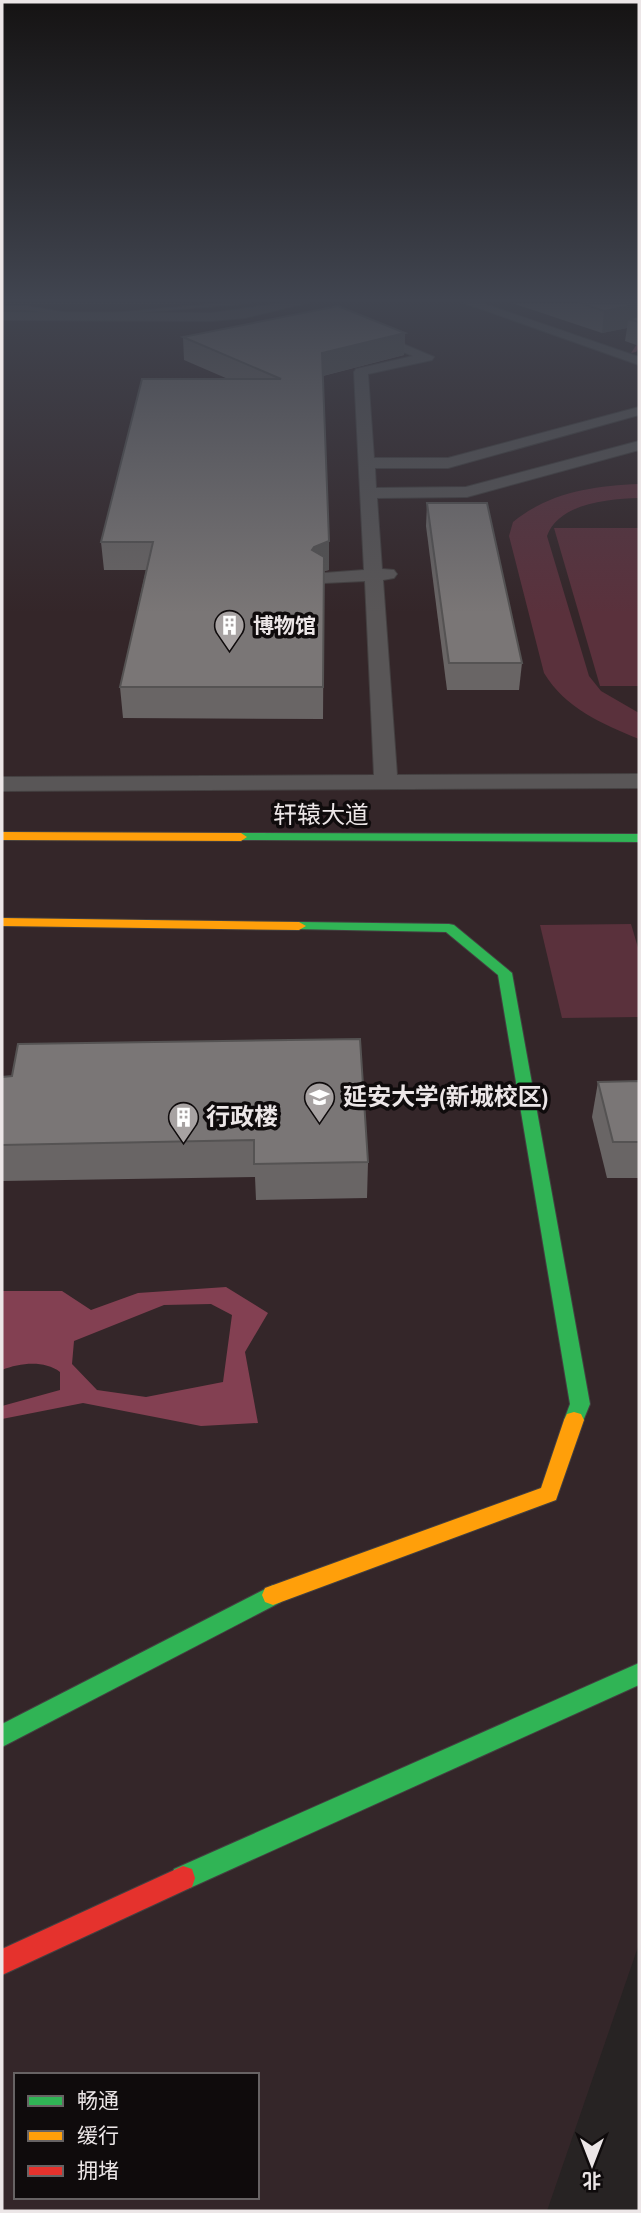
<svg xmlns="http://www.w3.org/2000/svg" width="641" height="2213" viewBox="0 0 641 2213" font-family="'PT Sans Narrow','Noto Sans SC',sans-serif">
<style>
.built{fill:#342629;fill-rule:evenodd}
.green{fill:#5a313c}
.water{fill:#834052;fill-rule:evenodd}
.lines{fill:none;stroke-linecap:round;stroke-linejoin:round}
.stream{fill:#834052;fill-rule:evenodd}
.lane-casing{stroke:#444041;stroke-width:2}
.street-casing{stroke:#444041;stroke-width:2}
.fast-casing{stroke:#444041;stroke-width:2}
.slow-casing{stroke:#444041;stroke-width:2}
.jam-casing{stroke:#444041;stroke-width:2}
.lane{fill:#595657;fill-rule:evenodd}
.street{fill:#595657;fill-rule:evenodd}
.fast{fill:#30b455;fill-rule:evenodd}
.slow{fill:#ff9f0a;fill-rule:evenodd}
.jam{fill:#e5322d;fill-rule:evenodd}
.wall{fill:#696565}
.shaded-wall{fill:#555353}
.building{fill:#7a7676;stroke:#555353;stroke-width:2}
.labels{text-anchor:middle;stroke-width:7;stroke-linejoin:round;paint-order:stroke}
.far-poi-label{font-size:21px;font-weight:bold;fill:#ece6e7;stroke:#0f0b0c;text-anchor:start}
.street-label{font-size:24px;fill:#ece6e7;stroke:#0f0b0c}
.poi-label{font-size:24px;font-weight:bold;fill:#ece6e7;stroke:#0f0b0c;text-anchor:start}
</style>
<rect width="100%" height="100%" fill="#272323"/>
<!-- built -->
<path class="built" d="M2 303H639V1944L547 2211H2ZM16 2075H257V2197H16Z"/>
<!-- green -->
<g class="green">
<path d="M639 484V498C608 499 559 503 547 536L589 676 601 691 639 713V739C602 724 565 708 544 673L509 536 513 522C550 492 593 486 639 484Z"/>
<path d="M554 528H639V686H600Z"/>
<path d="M631 924 639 951V1017L562 1018 540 925Z"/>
</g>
<!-- water -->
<path class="water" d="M226 1287 268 1313 245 1352 258 1423 201 1426 83 1403 2 1419V1406L60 1390V1372C44 1360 20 1363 2 1370V1291H62L91 1310 138 1293ZM211 1304 232 1315 223 1382 146 1397 97 1390 72 1364 74 1341 164 1305Z"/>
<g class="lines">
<!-- stream -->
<path class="stream" d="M639 341V347L636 352 631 353Z"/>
<defs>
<g id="lane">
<path d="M223 303H251L104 316 101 314Z"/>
<path d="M2 306H27L80 315 77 317 27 310H2Z"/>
</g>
<g id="street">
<path d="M282 303H307L245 318 212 321 2 320V312L212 313Z"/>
<path d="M464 303H482L639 357V365Z"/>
<path d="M368 329 434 357 432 360 368 374 374 458H448L639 407V415L448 468H375L376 488 466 487 639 441V450L467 497 377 498 382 569 394 570 397 574 394 578 383 580 397 775 639 774V788L2 791V777L374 775 365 581 324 583 315 578 324 573 364 570 354 372 356 369 413 356 363 336V330Z"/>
</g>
<g id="fast">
<path d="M241 833 639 834V842L237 840V834Z"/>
<path d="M299 922 449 924 454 925 512 973 590 1404 581 1426 574 1428 567 1426 564 1420 570 1404 498 975 446 932 294 929 292 926 294 923Z"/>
<path d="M273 1585 281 1588 284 1595 281 1602 2 1747V1724Z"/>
<path d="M639 1663V1685L192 1887 183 1890 174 1887 171 1878 174 1869Z"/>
</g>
<g id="slow">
<path d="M2 832 241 833 247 837 241 841 2 840Z"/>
<path d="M2 918 299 922 306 926 299 930 2 926Z"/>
<path d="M574 1412 581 1414 584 1420 556 1500 273 1605 265 1602 262 1595 265 1588 541 1488 564 1420 567 1414Z"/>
</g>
<path id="jam" d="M183 1866 192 1869 195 1878 192 1887 2 1975V1949Z"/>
</defs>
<!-- lane casing -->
<use href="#lane" class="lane-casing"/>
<!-- street casing -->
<use href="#street" class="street-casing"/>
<!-- fast casing -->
<use href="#fast" class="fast-casing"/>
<!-- slow casing -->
<use href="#slow" class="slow-casing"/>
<!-- jam casing -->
<use href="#jam" class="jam-casing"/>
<!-- lane -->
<use href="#lane" class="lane"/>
<!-- street -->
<use href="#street" class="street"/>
<!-- fast -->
<use href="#fast" class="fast"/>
<!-- slow -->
<use href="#slow" class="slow"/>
<!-- jam -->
<use href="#jam" class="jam"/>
</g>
<!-- wall -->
<g class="wall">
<path d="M2 303H192L178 304H2Z"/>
<path d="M512 303H639V346L625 341 627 328 602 333Z"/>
<path d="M405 333 404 355 323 376 329 570 324 571 323 719 123 718 120 687 146 570H104L101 542 228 379 184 360 183 337Z"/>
<path d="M427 503 522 663 519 690H447L426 526Z"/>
<path d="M2 1077 368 1162 367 1198 256 1200 255 1177 2 1181Z"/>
<path d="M639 1081V1178H607L592 1117 598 1082Z"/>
</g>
<!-- shaded-wall -->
<g class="shaded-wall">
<path d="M639 304V322L628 319 627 328 602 333 604 311Z"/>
<path d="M405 333 404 355 322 376V353Z"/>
<path d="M329 541V570L324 571 323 719 324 571 312 550 314 547Z"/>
</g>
<!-- building -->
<g class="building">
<path d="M580 303H639V304L604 311Z"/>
<path d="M338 306 405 333 322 353 329 541 314 547 312 550 324 557 323 687H120L153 542H101L142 379H281L183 337Z"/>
<path d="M639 316V322L628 319Z"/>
<path d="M427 503H487L522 663H449Z"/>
<path d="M360 1039 368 1162 254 1164V1140L2 1145V1077L12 1076 18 1044Z"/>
<path d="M639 1081V1142H613L598 1082Z"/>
</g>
<!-- sky -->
<linearGradient id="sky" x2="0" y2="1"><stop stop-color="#151313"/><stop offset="0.49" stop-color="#414550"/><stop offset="1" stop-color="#414550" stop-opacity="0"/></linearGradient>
<rect width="641" height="613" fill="url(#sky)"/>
<!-- icons -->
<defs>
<symbol id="building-pin" viewBox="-11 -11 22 30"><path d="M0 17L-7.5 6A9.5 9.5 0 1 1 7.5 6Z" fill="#a7a2a2" stroke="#0f0b0c"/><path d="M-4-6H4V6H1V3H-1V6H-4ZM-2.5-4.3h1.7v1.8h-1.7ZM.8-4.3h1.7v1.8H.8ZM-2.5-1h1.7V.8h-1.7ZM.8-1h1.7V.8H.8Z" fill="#fff"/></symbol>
<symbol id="university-pin" viewBox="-11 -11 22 30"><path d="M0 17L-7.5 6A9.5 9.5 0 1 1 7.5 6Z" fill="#a7a2a2" stroke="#0f0b0c"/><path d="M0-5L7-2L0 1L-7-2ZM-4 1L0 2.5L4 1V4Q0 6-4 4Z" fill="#fff"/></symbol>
</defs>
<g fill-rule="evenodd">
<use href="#building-pin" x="212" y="608" width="35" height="47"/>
<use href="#university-pin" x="302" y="1080" width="35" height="47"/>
<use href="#building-pin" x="166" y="1100" width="35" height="47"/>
</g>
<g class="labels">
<!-- far-poi labels -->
<g class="far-poi-label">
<text x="253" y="633">博物馆</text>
</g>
<!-- street labels -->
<g class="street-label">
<text x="321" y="823">轩辕大道</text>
</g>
<!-- poi labels -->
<g class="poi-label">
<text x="343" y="1105">延安大学(新城校区)</text>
<text x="206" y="1125">行政楼</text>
</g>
</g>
<!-- border -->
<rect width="641" height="2213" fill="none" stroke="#ece6e7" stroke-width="7"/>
<!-- legend -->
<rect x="14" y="2073" width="245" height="126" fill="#0f0b0c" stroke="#676364" stroke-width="2"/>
<rect x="28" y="2096" width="35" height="10" fill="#30b455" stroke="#676364" stroke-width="2"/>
<text x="77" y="2108" font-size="21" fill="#ece6e7">畅通</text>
<rect x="28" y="2131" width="35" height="10" fill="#ff9f0a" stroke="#676364" stroke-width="2"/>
<text x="77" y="2143" font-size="21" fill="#ece6e7">缓行</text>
<rect x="28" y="2166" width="35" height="10" fill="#e5322d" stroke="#676364" stroke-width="2"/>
<text x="77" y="2178" font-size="21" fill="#ece6e7">拥堵</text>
<!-- north arrow -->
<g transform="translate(592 2164) rotate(180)" stroke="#0f0b0c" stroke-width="5" paint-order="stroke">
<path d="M0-5L12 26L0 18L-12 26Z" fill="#ece6e7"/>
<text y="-10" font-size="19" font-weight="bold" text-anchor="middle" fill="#ece6e7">北</text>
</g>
</svg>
